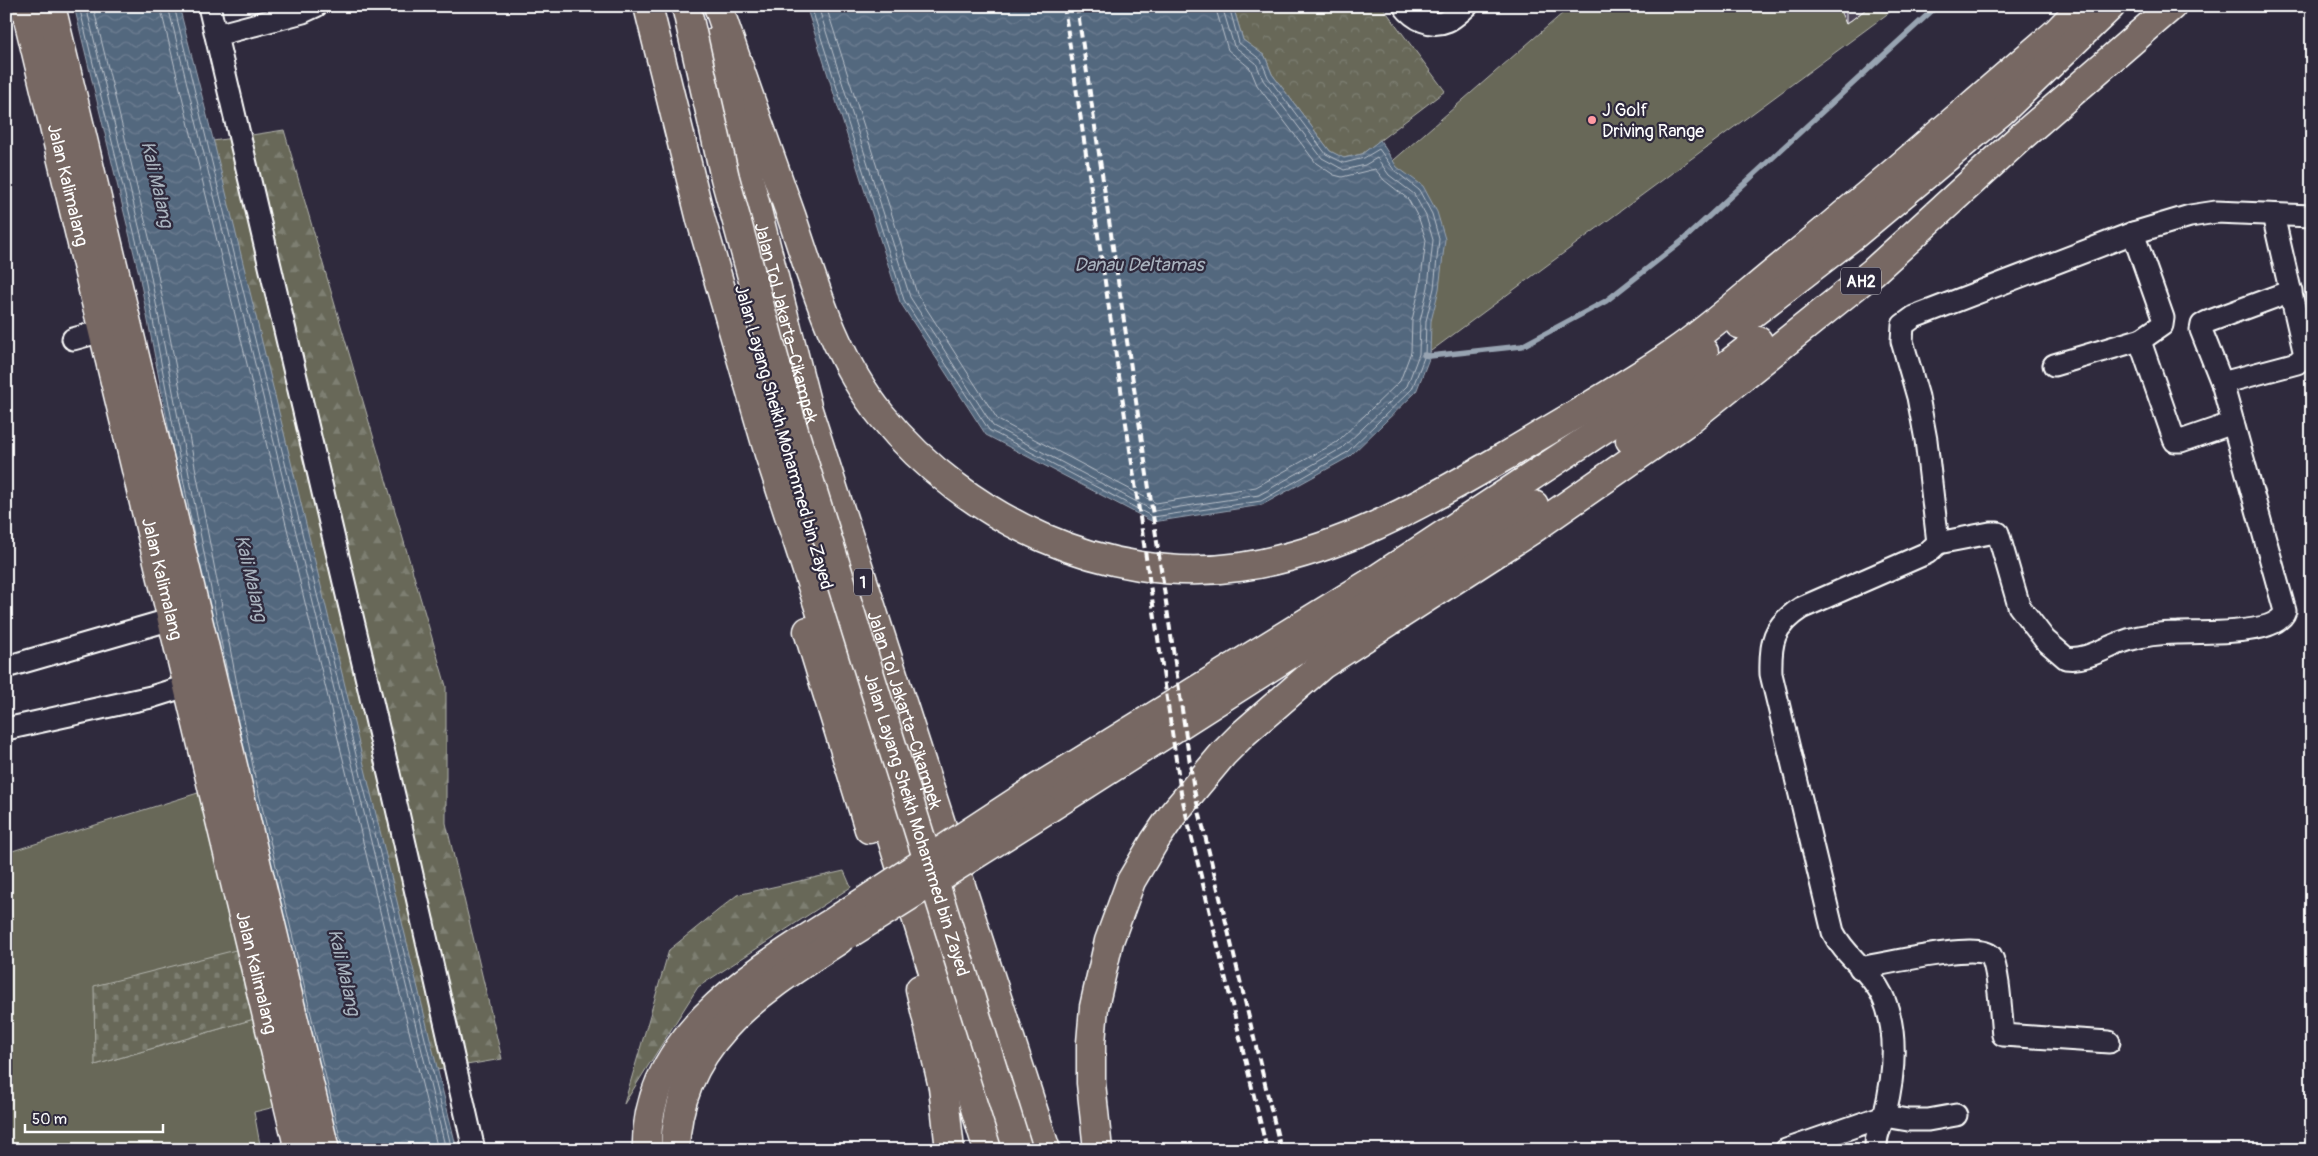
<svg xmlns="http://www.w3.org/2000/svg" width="2318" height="1156" viewBox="0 0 2318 1156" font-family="Pangolin,sans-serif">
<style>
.green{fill:#676859;stroke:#b3b4ac}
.forest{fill:url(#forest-firs);stroke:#b3b4ac}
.cemetery{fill:url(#cemetery-stones);stroke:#b3b4ac}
.park{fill:url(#park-crowns);stroke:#b3b4ac}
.water{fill:url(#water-waves);stroke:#98a4b2}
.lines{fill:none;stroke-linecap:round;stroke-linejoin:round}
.shore{stroke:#bac2cb;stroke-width:1}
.stream{stroke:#98a4b2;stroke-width:5.5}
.minor-casing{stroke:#fff;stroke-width:25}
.major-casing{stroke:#fff;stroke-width:31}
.highway-casing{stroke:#fff;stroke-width:31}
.minor{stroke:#2f2a3d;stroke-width:21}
.major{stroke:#776864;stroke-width:28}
.highway{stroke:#776864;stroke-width:28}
.rail{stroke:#fff;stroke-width:4;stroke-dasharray:8 4;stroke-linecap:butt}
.highway-bridge-casing{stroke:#fff;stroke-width:31;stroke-linecap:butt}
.highway-bridge{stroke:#776864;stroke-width:28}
.wall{fill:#594e66;stroke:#fff}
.shaded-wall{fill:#494053;stroke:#fff}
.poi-dot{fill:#ff9aa2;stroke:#2f2a3d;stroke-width:2}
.labels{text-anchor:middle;stroke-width:4.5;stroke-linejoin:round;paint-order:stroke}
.shield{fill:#2f2a3d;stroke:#c1bfc5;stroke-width:1}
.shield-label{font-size:16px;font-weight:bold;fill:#fff}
.poi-label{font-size:18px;fill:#fff;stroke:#2f2a3d;text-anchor:start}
.street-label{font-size:18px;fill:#fff;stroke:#2f2a3d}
.water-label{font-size:19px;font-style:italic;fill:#a9b3be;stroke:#2f2a3d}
</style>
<defs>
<pattern id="forest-firs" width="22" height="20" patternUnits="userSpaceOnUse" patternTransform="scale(1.25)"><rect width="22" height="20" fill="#676859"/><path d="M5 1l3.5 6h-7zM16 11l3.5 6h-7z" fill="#7e7f72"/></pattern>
<pattern id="cemetery-stones" width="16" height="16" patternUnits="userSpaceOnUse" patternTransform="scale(1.25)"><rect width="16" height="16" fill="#676859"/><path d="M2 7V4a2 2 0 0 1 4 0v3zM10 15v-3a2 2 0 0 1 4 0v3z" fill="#7e7f72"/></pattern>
<pattern id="park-crowns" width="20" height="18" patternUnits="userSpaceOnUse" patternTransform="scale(1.25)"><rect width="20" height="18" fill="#676859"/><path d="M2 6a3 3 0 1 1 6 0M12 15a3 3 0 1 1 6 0" fill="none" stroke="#7e7f72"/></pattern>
<pattern id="water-waves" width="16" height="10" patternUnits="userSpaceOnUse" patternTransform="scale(1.25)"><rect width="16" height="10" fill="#53677e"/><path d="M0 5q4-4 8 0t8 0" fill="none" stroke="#6d7e91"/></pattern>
</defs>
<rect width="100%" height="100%" fill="#2f2a3d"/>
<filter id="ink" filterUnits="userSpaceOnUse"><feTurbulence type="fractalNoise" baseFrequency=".02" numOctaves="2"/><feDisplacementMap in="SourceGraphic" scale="10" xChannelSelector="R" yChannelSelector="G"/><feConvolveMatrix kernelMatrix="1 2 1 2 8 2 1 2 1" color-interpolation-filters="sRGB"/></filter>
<g filter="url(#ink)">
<!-- green -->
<g class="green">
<path d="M1571 6H1898L1408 368 1310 233Z"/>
<path d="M233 782 275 940 95 1065 292 1008 312 1098 254 1112 261 1150H6V853Z"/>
</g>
<!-- forest -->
<g class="forest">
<path d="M284 130 446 686V823L502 1059 437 1070 213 141Z"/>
<path d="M844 871 851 887 698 987 624 1104 669 950 737 895Z"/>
</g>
<!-- cemetery -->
<path class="cemetery" d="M275 940 292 1008 95 1065 94 986Z"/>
<!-- park -->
<path class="park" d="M1233 6H1382L1445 91 1362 154 1343 158 1330 151 1272 74 1265 56 1243 40Z"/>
<!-- water -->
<g class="water">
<path d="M74 6H179L215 147 457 1150H325L236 780 139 274Z"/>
<path d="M806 6H1233L1243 40 1265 56 1272 74 1330 151 1344 158 1362 154 1380 140 1397 167 1423 186 1437 212 1445 239 1439 289 1431 321 1430 356 1416 392 1349 457 1262 505 1153 522 986 435 900 302Z"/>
</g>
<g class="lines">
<!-- shore -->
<g class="shore">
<path d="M79 6 144 273 198 557"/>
<path d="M86 6 150 272 231 693"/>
<path d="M93 6 157 270 255 777 343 1150"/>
<path d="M160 6 438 1150"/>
<path d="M168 6 446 1150"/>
<path d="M174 6 452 1150"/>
<path d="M811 6 904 300 989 430 1153 517 1261 501 1346 453 1412 389 1425 355 1426 321 1434 288 1439 239 1432 214 1419 190 1394 170 1379 149 1364 158 1344 163 1326 154 1268 77 1261 60 1239 43 1229 6"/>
<path d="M818 6 910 297 993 426 1154 511 1259 495 1342 448 1407 386 1419 354 1420 321 1428 287 1433 240 1426 216 1414 194 1389 175 1377 158 1365 165 1344 170 1322 158 1263 80 1256 63 1234 46 1222 6"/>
<path d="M826 6 917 294 998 420 1156 503 1256 487 1337 442 1400 381 1411 352 1412 320 1420 286 1426 240 1419 219 1408 199 1384 180 1375 169 1342 177 1334 175 1316 163 1257 85 1250 68 1228 50 1215 6"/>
</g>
<!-- stream -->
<path class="stream" d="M1424 355 1430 356 1522 346 1606 301 1681 242 1937 6"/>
<defs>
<g id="minor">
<path d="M209 6 396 804 474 1150"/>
<path d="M1404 6C1414 19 1431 28 1447 21 1454 18 1461 11 1467 6"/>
<path d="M216 35 303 12 316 6"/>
<path d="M2133 233 2163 318 2162 325 2142 339V347L2174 439 2175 441H2181L2233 423"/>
<path d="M73 339 117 327"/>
<path d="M2054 365 2142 339"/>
<path d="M2222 383 2297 363 2305 355 2273 215"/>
<path d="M1938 543 1990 533H1998L2019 606 2045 640 2066 658C2088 661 2107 646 2128 640 2144 635 2160 633 2177 633 2200 632 2278 636 2285 611L2222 383 2201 330 2202 325 2207 322 2291 291"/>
<path d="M6 667 186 615"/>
<path d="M6 729 151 697 202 681"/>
<path d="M1860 968C1880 965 1980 941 1991 956 1999 969 2001 1018 2003 1035L2109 1042"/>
<path d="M1786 1150 1884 1116 1908 1120H1928L1956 1115"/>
<path d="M1876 1150C1875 1135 1881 1126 1885 1113 1894 1076 1899 1031 1882 995 1870 970 1845 957 1833 932L1771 674C1770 642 1773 626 1801 608L1927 553 1938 543 1926 440 1918 397 1902 341 1903 325 1914 317 2133 233 2190 216 2216 212 2312 216"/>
</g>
<g id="major">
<path id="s1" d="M25 6 299 1150"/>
<path d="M51 6 325 1150"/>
</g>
<g id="highway">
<path d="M648 6 701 220 769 454 845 687 988 1150"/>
<path d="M718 6C742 76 766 146 791 215 814 284 835 359 882 416 966 519 1106 586 1240 567 1336 553 1420 506 1502 458 1560 423 1620 390 1675 352 1710 328 1743 298 1776 271 1871 194 1963 112 2057 32L2082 6"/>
<path id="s2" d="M714 42 808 410 1046 1150"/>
<path d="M1739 324 1854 235 2002 111 2111 6"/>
<path d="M1630 440 1758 341"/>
<path d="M808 631 869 829"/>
<path d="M1036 789 1372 582 1617 420 1704 352"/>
<path d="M1046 810 1341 622 1534 505"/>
<path d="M920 989 943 1087 950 1150"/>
<path d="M647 1150C643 1037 756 971 839 918"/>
<path d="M675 1150C677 1043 759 992 839 940"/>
<path d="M1098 1150 1091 1083V1043L1094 1007 1109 941 1131 881 1154 842 1173 814 1223 754 1244 733 1322 665 1530 531 1685 423 1873 272 2021 137 2172 6"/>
</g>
</defs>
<!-- minor casing -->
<use href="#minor" class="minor-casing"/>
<!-- major casing -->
<use href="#major" class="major-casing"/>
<!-- highway casing -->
<use href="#highway" class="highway-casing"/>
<!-- minor -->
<use href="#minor" class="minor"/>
<!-- major -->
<use href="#major" class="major"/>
<!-- highway -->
<use href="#highway" class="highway"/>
<!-- rail -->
<g class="rail">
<path d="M1064 6 1181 793 1267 1150"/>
<path d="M1077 6 1194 790 1281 1150"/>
</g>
<defs>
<g id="highway-bridge">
<path id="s3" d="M686 6 725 178 794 431 1018 1150"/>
<path d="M839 918 1036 789"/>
<path d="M849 934 1046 810"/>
</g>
</defs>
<!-- highway-bridge casing -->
<use href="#highway-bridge" class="highway-bridge-casing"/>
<!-- highway-bridge -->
<use href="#highway-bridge" class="highway-bridge"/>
</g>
<!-- wall -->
<path class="wall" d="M1838 6H1870L1846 24Z"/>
<!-- shaded-wall -->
<path class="shaded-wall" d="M1846 6H1870L1846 24Z"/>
</g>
<!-- markers -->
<circle class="poi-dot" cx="1592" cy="120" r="5"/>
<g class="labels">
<!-- shield labels -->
<g class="shield">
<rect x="1841" y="267.5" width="40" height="27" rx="4"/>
<rect x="854" y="568.5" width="18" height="27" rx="4"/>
</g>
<g class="shield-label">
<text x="1861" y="287">AH2</text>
<text x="863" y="588">1</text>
</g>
<!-- poi labels -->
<g class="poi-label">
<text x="1602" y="116">J Golf<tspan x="1602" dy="21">Driving Range</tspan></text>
</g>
<!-- street labels -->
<g class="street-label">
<text dy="6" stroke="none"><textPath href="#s1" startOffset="184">Jalan Kalimalang</textPath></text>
<text dy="6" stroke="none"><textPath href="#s2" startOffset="290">Jalan Tol Jakarta–Cikampek</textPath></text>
<text transform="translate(784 437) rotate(74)" y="6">Jalan Layang Sheikh Mohammed bin Zayed</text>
<text dy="6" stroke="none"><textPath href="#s1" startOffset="589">Jalan Kalimalang</textPath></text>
<text dy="6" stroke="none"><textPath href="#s2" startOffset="695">Jalan Tol Jakarta–Cikampek</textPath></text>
<text dy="6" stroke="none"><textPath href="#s3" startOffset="851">Jalan Layang Sheikh Mohammed bin Zayed</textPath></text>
<text dy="6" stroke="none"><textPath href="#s1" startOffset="994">Jalan Kalimalang</textPath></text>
</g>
<!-- water labels -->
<g class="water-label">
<text transform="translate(158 184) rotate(77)" y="7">Kali Malang</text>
<text x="1139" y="271">Danau Deltamas</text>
<text transform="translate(252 578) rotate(77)" y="7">Kali Malang</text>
<text transform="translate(345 972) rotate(77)" y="7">Kali Malang</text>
</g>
</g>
<!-- margin -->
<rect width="2318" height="1156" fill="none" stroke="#2f2a3d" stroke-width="25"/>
<rect x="12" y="12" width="2293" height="1131" fill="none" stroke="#fff" stroke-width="2" filter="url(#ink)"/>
<!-- scale -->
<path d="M25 1124v8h138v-8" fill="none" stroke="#ffffff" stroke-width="2.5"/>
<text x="32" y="1124" font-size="15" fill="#ffffff" stroke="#2f2a3d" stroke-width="4" paint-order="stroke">50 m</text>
</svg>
